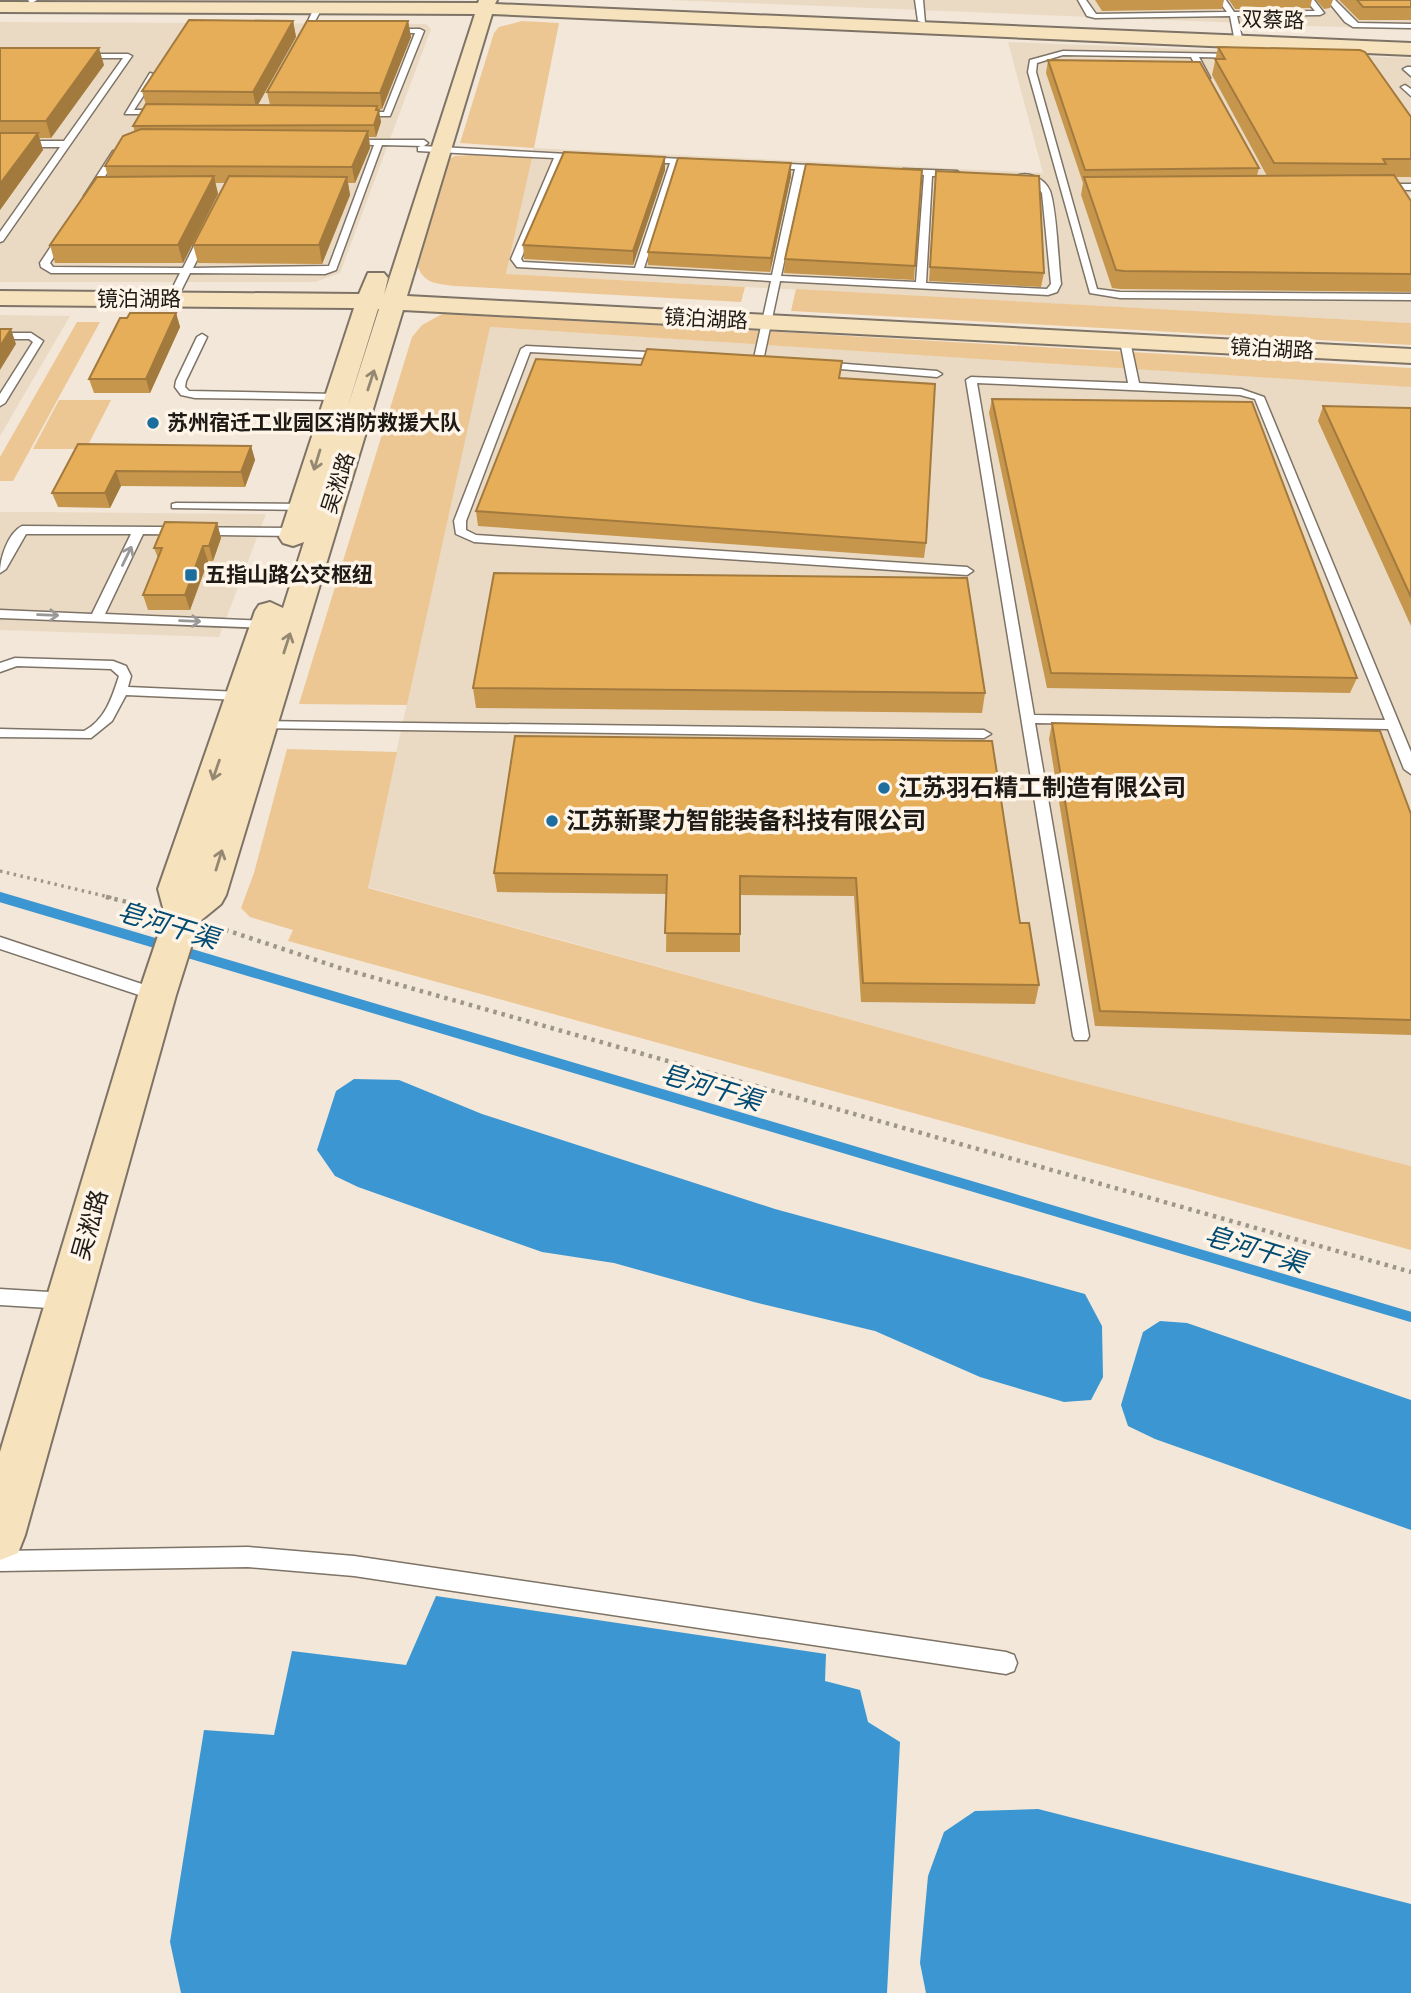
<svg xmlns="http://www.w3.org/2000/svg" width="1411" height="1993" viewBox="0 0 1411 1993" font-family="'Nunito Sans','Noto Sans SC',sans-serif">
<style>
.built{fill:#eadac4}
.green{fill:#edc793}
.water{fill:#3b96d1}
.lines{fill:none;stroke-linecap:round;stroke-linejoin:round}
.stream-far1{stroke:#3b96d1;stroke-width:7}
.stream{stroke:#3b96d1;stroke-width:10}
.lane-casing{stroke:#7d7366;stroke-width:3}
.secondary-casing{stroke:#7d7366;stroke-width:4}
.path-far1{stroke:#9e968b;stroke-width:3.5;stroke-dasharray:2.5 4.5;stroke-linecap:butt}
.path{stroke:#9e968b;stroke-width:4.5;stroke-dasharray:3.5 5;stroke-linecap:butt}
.lane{fill:#fff;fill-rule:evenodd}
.secondary{fill:#f7e2be;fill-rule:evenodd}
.wall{fill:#c7964d}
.shaded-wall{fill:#a27a3e}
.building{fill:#e7ae59;stroke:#a27a3e;stroke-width:2}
.oneway{stroke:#958872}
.oneway2{stroke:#9a9896}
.poi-dot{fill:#1c6e9f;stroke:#fef4e8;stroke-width:2.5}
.labels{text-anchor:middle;stroke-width:7;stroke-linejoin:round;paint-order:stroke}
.far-street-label{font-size:21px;fill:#1e1a15;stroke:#fef4e8}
.far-poi-label{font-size:21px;font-weight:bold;fill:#1e1a15;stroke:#fef4e8;text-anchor:start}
.poi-label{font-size:24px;font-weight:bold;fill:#1e1a15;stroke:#fef4e8;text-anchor:start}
.street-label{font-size:24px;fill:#1e1a15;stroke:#fef4e8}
.water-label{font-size:26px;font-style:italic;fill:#024c73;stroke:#fef4e8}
</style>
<rect width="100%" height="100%" fill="#f2e7d8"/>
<!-- built -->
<g class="built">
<path d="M667 0H1411V30L822 6Z"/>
<path d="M0 22 426 24 431 29 340 273 315 282H0Z"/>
<path d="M1008 42 1411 58V323L506 274 534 148 1043 173Z"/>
<path d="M0 315 70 316 0 436Z"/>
<path d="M489 327 1411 386V1166L1072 1080 367 887Z"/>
<path d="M0 512H38L266 514 219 637 0 630Z"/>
</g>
<!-- green -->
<g class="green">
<path d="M522 21 559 23 534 148 460 143 494 33 499 27Z"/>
<path d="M471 155 532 158 506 274 745 287 741 302 455 286C439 284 424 284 418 267L449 159 455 156Z"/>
<path d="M796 289 1411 323V345L791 311Z"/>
<path d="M444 313 1411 368V387L490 327 407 705 299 704 412 337 422 325Z"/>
<path d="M77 322H100L13 481H0V457Z"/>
<path d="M59 400H111L86 449H33Z"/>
<path d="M287 749 397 752 368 888 1072 1080 1411 1166V1250L288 941 293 930 250 917 241 908 254 873Z"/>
</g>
<!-- water -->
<g class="water">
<path d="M354 1079 399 1080 482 1114 775 1209 1085 1294 1102 1326 1103 1377 1091 1400 1064 1402 980 1377 875 1331 754 1302 614 1263 542 1252 358 1187 335 1176 317 1150 336 1091Z"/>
<path d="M1160 1321 1187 1323 1411 1400V1530L1155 1439 1128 1426 1121 1405 1143 1332Z"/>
<path d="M436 1596 826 1654 825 1681 860 1690 868 1722 900 1742 887 1993H181L170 1942 204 1730 274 1735 292 1651 406 1665Z"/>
<path d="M1038 1809 1411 1904V1993H926L920 1963 928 1876 944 1832 975 1811Z"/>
</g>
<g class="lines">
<!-- stream-far1 -->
<path class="stream-far1" d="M0 897 4 898"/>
<!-- stream -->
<g class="stream">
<path d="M0 897 165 946"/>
<path d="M178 950 1411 1317"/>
</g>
<defs>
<g id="lane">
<path d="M37 0 32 3 28 1 29 0Z"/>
<path d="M915 0H923L925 23 918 21Z"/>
<path d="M1078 0H1086L1096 14 1227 12 1218 0H1226L1234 12 1315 11 1306 0H1314L1324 13 1320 15 1237 16 1243 42 1239 44 1235 42 1230 16 1095 18 1087 16Z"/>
<path d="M1327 0H1335L1358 23 1411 24V28L1353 27 1345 22Z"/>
<path d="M315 6 322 8 304 42H298Z"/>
<path d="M387 29H420L424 31 390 116H355L358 112H384L415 33H390Z"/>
<path d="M1063 51 1237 54 1241 56 1237 58 1199 57 1210 78 1206 80 1202 78 1191 57 1063 55 1037 63 1036 72 1097 289 1120 292 1411 294V300L1120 298 1090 293 1028 72 1030 60Z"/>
<path d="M77 54H128L132 56 3 241 0 242V232L60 147H0V141H64L123 58H80Z"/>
<path d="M1407 67H1411V76L1403 69Z"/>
<path d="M150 73 157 75 134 110H162L166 112 162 114H125Z"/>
<path d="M1405 85 1411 89V96L1401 87Z"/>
<path d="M345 140H424L428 143 424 146 382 145 336 270 325 274 190 273 177 299 172 302 167 299 180 273H51L41 267 40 263 60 233 63 232 68 235 50 263 53 267 183 268 199 236 204 233 209 236 193 268 329 266 374 145 348 144 344 142Z"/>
<path d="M421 146 586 155 587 157 583 160 562 159 521 259 523 262 635 268 670 163H644L640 160 644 157 702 160V164L699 165 678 164 644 268 772 275 795 169H770L766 166 770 163 827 166V170L824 171 804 170 781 276 916 282 924 175H903L899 172 903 169 957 171 961 174 960 176H932L926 283 1047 289 1051 284 1042 193 1033 181 1014 177C1026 170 1044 177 1050 191 1057 212 1058 260 1061 284L1057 292 1048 295 780 281 763 361C757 366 743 365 737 360L738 358H754L771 281 517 267 511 259 554 158 418 151V147Z"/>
<path d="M113 151 120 153 91 198H85L84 196Z"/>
<path d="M1382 184H1411V190L1379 189V185Z"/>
<path d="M0 333H31L43 341 5 403 0 406V394L33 342 29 339H0Z"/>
<path d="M202 334 207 337 186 381 185 387 189 391 336 394 341 397 336 400 195 398 181 395 175 387 176 381 197 337Z"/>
<path d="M1125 338 1130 341 1139 383 1241 389 1264 397 1411 752V774L1404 769 1388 729 1035 723 1089 1036 1087 1040H1075L1073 1036 966 380 971 377 1128 383 1120 341ZM977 383 1240 395 1255 399 1385 720 1034 715Z"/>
<path d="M526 346 667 353 672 356 667 359 530 352 466 521V530L476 535 967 567 973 571 967 575 474 542 456 534 454 521 521 349Z"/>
<path d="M820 362 937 371 942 374 937 377 816 367V363Z"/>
<path d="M176 503 310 504 316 507 310 510 172 508V504Z"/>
<path d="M22 526 295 528 301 532 295 536 143 534 105 614 270 621V627L266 628 0 618V610L92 614 131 534H26L6 569 0 573C0 558 8 533 22 526Z"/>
<path d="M15 658 113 661 126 666 131 676 128 687 240 692 247 696 240 700 126 695 112 721 91 738 0 737V729L84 731C105 720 112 698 119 676L111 669 17 666 0 672V663Z"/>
<path d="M255 721 984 730 991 734 984 738 250 728V722Z"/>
<path d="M0 937 163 991 165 995 163 999 157 1001 0 949Z"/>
<path d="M0 1289 65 1293 72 1295 74 1301 72 1307 65 1309 0 1305Z"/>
<path d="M248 1547 354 1556 1006 1652 1014 1655 1017 1663 1014 1671 1006 1674 354 1576 248 1567 0 1571V1551Z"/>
</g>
<path id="secondary" d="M479 0H497L495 4 1411 43V55L492 14 407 296 1411 349V363L403 310 226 895 221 904 199 922 176 995 25 1535 18 1553 0 1560V1452L138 995 165 915 158 889 255 611 259 605 270 602 283 608 304 542 293 546 283 543 279 537 354 308 0 305V291L359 294 368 273H384L388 278 384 295 475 14 0 12V2L478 3ZM378 309H379L347 409Z"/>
</defs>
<!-- lane casing -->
<use href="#lane" class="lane-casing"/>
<!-- secondary casing -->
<use href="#secondary" class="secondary-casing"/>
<!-- path-far1 -->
<path class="path-far1" d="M0 871 113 898"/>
<!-- path -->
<g class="path">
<path d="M106 897 149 907"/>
<path d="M217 927 340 968 1411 1272"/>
</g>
<!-- lane -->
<use href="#lane" class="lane"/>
<!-- secondary -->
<use href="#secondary" class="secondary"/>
</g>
<!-- wall -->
<g class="wall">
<path d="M1095 0H1224L1222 9 1102 11Z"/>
<path d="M1229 0H1312L1310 8 1235 9Z"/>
<path d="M1316 0H1333L1330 8 1324 9Z"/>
<path d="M1339 0H1411V20H1359Z"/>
<path d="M293 21 296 37 258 105H270L267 92 408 21 411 37 382 109H378L381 122 376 137H369L370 148 355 183H348L350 195 322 264 198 263 193 245 225 183H215L218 194 183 263H55L50 245 108 177 105 166 135 132 133 126 146 105 142 91Z"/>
<path d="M1218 47 1411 117V177H1395L1411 201V292L1120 289 1112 288 1081 195 1083 183 1046 73 1048 60 1259 168 1257 176H1267L1212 75Z"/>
<path d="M0 48 104 65 51 138H39L43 150 0 210Z"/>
<path d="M791 163V176L770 272 648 265V252Z"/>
<path d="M665 170 633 265 524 259 523 245Z"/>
<path d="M936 171 1044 273 1041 287 929 281Z"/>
<path d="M785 259 915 266 914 280 784 273Z"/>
<path d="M176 313 180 327 150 393H94L89 379 127 318Z"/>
<path d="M840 378 926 543 924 558 478 526 476 511Z"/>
<path d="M992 399 1357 678 1350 693 1047 688 989 413Z"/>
<path d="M1323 406 1411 408V626L1318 421Z"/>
<path d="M78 444 251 446 255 460 245 487 121 486 110 508 58 507 52 493Z"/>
<path d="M217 523 221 538 213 561H208L190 610H148L143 595 158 558 154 548Z"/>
<path d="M473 688 985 693 982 713 476 708Z"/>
<path d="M1052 723 1411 814V1035L1095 1026 1049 739Z"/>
<path d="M515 736 1020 923 1039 985 1035 1004 861 1002 854 896 740 895V952H666L667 894 497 892 494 873Z"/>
</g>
<!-- shaded-wall -->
<g class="shaded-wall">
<path d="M293 21 296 37 256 108 253 92Z"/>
<path d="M408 21 411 37 382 109 380 93Z"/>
<path d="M99 48 104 65 51 138 46 121Z"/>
<path d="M377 106 378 113 379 110 381 122 376 137 374 125Z"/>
<path d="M368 131 370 148 355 183 352 167Z"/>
<path d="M38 133 43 150 0 210V184Z"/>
<path d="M665 157V170L633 265V251Z"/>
<path d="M791 163V176L770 272 771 258Z"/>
<path d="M214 176 218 194 183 263 178 245Z"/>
<path d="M347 177 350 195 322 264 319 245Z"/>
<path d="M176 313 180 327 150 393 146 379Z"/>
<path d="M11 329 16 344 0 370V346Z"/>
<path d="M251 446 255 460 245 487 241 472Z"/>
<path d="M116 471 121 486 110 508 105 493Z"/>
<path d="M217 523 221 538 213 561 209 546Z"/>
<path d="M203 546 208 561 190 610 185 595Z"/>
</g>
<!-- building -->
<g class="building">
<path d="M1357 0H1411V7H1363Z"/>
<path d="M189 20 293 21 253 92 142 91Z"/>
<path d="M307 21H408L380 93 267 92Z"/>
<path d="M1218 47 1360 50 1365 52 1411 117V159H1383L1386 164 1274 163 1215 59H1225Z"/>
<path d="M0 48H99L46 121H0Z"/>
<path d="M1048 60 1200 62 1259 168 1085 170Z"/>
<path d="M146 104 377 106 376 110H379L374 125 133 126Z"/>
<path d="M141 129 368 131 352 167 105 166 123 136Z"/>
<path d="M0 133H38L0 184Z"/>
<path d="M564 152 665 157 633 251 523 245Z"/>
<path d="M678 158 791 163 771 258 648 252Z"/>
<path d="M806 164 922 170 915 266 785 259Z"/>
<path d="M936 171 1039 176 1044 273 930 267Z"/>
<path d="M1394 175 1411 201V274L1124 271 1116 270 1084 177Z"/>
<path d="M214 176 178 245H50L97 177Z"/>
<path d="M229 176 347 177 319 245H193Z"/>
<path d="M130 313H176L146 379H89L120 318H127Z"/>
<path d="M0 329H11L0 346Z"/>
<path d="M647 349 842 361 839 378 935 384 926 543 476 511 536 359 641 365Z"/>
<path d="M992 399 1252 402 1357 678 1051 673Z"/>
<path d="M1323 406 1411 408V597Z"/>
<path d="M78 444 251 446 241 472 116 471 105 493H52Z"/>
<path d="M165 522 217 523 209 546H203L185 595H143L162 548H154Z"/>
<path d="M494 573 967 578 985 693 473 688Z"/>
<path d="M1052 723 1380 731 1411 814V1020L1100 1011Z"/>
<path d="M515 736 992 741 1020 923H1029L1039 985 863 983 856 878 740 876V934L665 933 667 875 494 873Z"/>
</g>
<!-- one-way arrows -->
<defs><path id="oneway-shaft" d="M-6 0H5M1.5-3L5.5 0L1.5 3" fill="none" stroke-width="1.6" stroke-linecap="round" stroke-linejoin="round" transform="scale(1.75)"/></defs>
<g class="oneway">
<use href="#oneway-shaft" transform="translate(371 380) rotate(-72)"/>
<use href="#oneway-shaft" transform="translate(317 460) rotate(107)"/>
<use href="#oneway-shaft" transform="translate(287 643) rotate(-72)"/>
<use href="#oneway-shaft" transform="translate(216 770) rotate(109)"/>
<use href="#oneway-shaft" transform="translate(219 860) rotate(-73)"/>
</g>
<g class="oneway2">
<use href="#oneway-shaft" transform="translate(127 556) rotate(-64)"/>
<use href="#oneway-shaft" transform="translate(48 615) rotate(2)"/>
<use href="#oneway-shaft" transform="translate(190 621) rotate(2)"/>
</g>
<!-- markers -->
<g class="poi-dot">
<circle cx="153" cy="423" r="7"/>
<rect x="184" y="568" width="14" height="14" rx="3.5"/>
<circle cx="884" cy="788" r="7"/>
<circle cx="552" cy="821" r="7"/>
</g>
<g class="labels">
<!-- far-street labels -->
<g class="far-street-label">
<text transform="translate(1273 20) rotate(2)" y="7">双蔡路</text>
<text x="139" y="306">镜泊湖路</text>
<text transform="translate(706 319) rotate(3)" y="7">镜泊湖路</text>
<text transform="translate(1272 349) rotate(3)" y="7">镜泊湖路</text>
<text transform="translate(338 483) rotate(-72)" y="7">吴淞路</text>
</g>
<!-- far-poi labels -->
<g class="far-poi-label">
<text x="167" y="430">苏州宿迁工业园区消防救援大队</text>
<text x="205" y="582">五指山路公交枢纽</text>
</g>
<!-- poi labels -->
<g class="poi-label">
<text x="898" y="796">江苏羽石精工制造有限公司</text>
<text x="566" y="829">江苏新聚力智能装备科技有限公司</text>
</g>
<!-- street labels -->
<g class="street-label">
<text transform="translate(90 1225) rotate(-74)" y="8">吴淞路</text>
</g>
<!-- water labels -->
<g class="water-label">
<text transform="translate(168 925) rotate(17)" y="9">皂河干渠</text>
<text transform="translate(711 1087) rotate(17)" y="9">皂河干渠</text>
<text transform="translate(1255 1249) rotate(17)" y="9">皂河干渠</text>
</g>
</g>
</svg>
